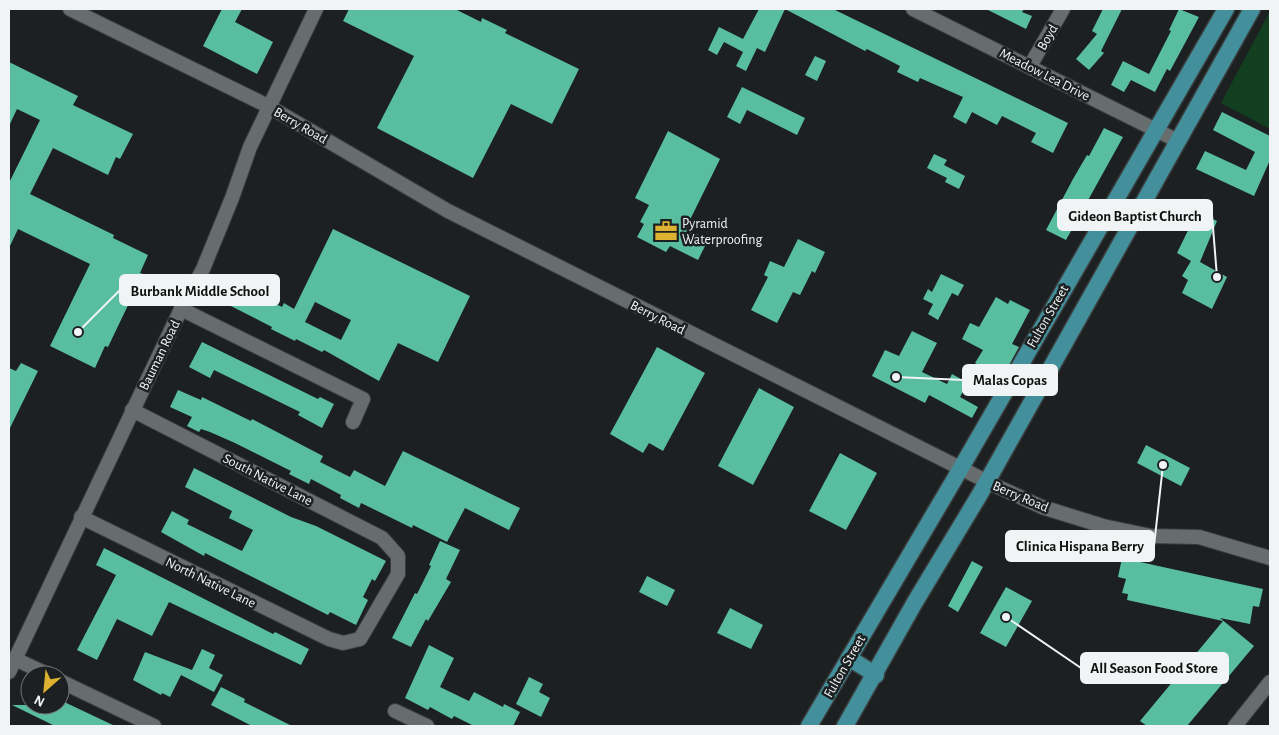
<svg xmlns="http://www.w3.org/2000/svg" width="1279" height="735" viewBox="0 0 1279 735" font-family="'Alegreya Sans',sans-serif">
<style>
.green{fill:#113f1f}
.building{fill:#58be9e;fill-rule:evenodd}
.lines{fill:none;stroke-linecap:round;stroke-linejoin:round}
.minor-casing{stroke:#3a3d3d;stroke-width:16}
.major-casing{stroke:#3a3d3d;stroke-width:19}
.minor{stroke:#676c6c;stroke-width:14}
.major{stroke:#43909c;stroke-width:16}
.labels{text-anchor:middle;stroke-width:5;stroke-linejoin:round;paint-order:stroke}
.street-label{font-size:14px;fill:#f1f4f4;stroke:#1c2020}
.poi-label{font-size:14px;fill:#f1f4f4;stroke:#1c2020;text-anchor:start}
.leader{fill:none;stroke:#f1f4f4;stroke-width:2}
.callout-dot{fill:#f1f4f4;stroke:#1c2020;stroke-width:2}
.callout{fill:#f1f4f4;stroke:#f1f4f4;stroke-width:2}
.callout-label{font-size:15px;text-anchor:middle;font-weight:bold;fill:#111}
</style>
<rect width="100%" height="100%" fill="#1c2020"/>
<!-- green -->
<path class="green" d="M1270 11V129L1221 103Z"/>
<!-- building -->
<g class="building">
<path d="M222 9H242L235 22 273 42 257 74 203 46Z"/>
<path d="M349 9H455L481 22 482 18 507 30 505 33 579 69 552 124 511 104 473 178 377 128 414 56 343 21Z"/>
<path d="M759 9H833L1068 123 1053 153 1031 142 1036 133 1002 116 997 125 972 112 966 124 953 117 963 97 920 78 918 82 897 72 900 66 867 49 865 51 785 9 765 52 757 48 746 71 736 66 743 52 724 42 717 55 708 50 719 27 743 39Z"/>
<path d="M986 9H1024L1022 12 1032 16 1026 29Z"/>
<path d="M1103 9H1122L1101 51 1104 53 1089 70 1076 59 1097 34 1092 31Z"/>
<path d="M1179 9 1199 17 1170 71 1167 69 1155 92 1131 80 1124 92 1111 85 1123 61 1149 74 1171 31 1169 30Z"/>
<path d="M815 56 826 61 817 81 805 75Z"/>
<path d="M9 62 78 96 73 105 133 134 120 159 116 157 108 175 53 148 30 194 114 235 113 238 148 255 140 273 143 274 108 347 105 346 95 368 50 346 90 264 18 229 9 248V183L40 120 17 109 9 126Z"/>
<path d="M742 87 805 118 797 135 747 110 740 124 727 117Z"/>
<path d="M1222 112 1270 136V160L1254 196 1196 169 1205 151 1246 170 1255 152 1213 130Z"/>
<path d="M1104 128 1123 137 1066 240 1046 230 1073 179 1087 155 1089 156Z"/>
<path d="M668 131 720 159 686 228 708 240 698 260 670 246 666 252 637 237 644 224 640 222 649 205 635 198Z"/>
<path d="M934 154 947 160 944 165 965 176 959 189 945 182 947 178 927 168Z"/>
<path d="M1197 212 1217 221 1200 262 1227 277 1212 309 1182 293 1188 280 1182 276 1191 261 1177 253Z"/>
<path d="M333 229 470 296 438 362 398 343 379 381 324 350 322 352 296 339 295 341 271 329 272 327 221 301 229 286 257 300 259 295 282 307 284 303 294 309ZM315 302 351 320 341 340 305 322Z"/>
<path d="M798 239 825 252 815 273 812 271 800 295 793 292 777 323 751 310 768 277 764 275 770 261 784 267Z"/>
<path d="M941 274 964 285 958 296 952 293 938 320 928 314 933 304 923 299 928 289 932 292Z"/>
<path d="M996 297 1008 304 1010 300 1030 310 1012 344 1019 347 1002 378 975 363 983 350 962 339 970 323 979 327Z"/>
<path d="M912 331 937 343 922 372 947 384 952 374 968 383 960 397 978 407 972 418 929 395 925 403 872 376 885 350 899 356Z"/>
<path d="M202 342 318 399 320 397 334 404 322 428 298 415 300 412 214 370 210 378 189 367Z"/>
<path d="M657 347 705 373 663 451 649 443 643 453 610 434Z"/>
<path d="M21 363 38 371 9 430V368L16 371Z"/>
<path d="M759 388 794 407 753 485 718 466Z"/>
<path d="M178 390 201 400 202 397 251 421 252 419 323 456 320 462 350 477 354 470 385 486 403 451 520 508 509 530 465 508 447 542 413 525 412 528 361 503 359 508 340 498 341 495 311 479 309 484 289 474 291 471 235 443 210 432 201 429 199 432 187 426 192 417 170 407Z"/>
<path d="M1146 445 1190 468 1181 486 1137 463Z"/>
<path d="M840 453 877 473 846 530 809 511Z"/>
<path d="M194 468 291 517 316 526 386 561 375 581 372 579 363 597 368 600 356 625 330 612 328 615 205 553 204 556 161 532 172 511 189 520 187 524 242 551 253 530 229 518 232 511 185 487Z"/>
<path d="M440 541 460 550 446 579 451 582 428 621 426 619 411 647 392 638 415 593 417 594 431 566 429 565Z"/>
<path d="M104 548 273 634 275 632 309 649 301 665 169 602 152 636 117 619 97 660 77 650 116 575 96 565Z"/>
<path d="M1122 558 1263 589 1259 607 1253 606 1250 624 1220 618 1254 646 1187 726H1147L1140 721 1223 621 1127 600 1128 594 1122 593 1126 579 1118 577Z"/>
<path d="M972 561 983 567 958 612 948 606Z"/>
<path d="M647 576 675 590 667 606 639 592Z"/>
<path d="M1006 587 1032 601 1006 647 980 633Z"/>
<path d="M730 608 763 625 751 649 717 633Z"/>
<path d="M429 645 454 658 440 687 469 701 474 692 503 707 504 704 520 712 513 726H474L454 716 452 719 430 707 428 710 405 698Z"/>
<path d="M202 649 215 655 209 668 223 675 214 692 181 675 170 697 162 693 161 695 133 680 145 652 192 670Z"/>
<path d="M529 677 543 684 539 692 550 698 541 717 516 704Z"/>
<path d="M221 687 245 699 244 702 292 726H252L211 705Z"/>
<path d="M60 700 115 726H55L12 705H60Z"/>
</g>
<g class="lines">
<defs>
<g id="minor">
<path d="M70 9 268 106 448 211 996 486 1042 507 1103 526 1151 536 1199 537 1270 558"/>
<path d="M913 9 1178 141"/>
<path d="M1030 66 1063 9"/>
<path d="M181 309 363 399 353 422"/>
<path d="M81 517 329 639 343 643 360 639 398 574V556L382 538 132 410"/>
<path d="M15 659 49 675"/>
<path d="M9 672 181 309 203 269 232 198 250 147 316 9"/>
<path d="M60 681 154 726"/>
<path d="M395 711 427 726"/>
<path d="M1235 726 1270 682"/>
</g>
<g id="major">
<path d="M849 658 876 675"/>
<path d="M809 726 954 480 1226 9"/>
<path d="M845 726 915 602 980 494 1252 9"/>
</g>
</defs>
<!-- minor casing -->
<use href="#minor" class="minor-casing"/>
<!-- major casing -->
<use href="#major" class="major-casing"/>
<!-- minor -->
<use href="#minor" class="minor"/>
<!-- major -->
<use href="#major" class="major"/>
</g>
<!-- icons -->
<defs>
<symbol id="office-bare" viewBox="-9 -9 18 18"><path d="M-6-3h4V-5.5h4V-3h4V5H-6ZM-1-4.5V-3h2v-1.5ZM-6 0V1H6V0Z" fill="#ddb233" stroke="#1c2020" stroke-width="2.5" paint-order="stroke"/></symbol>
</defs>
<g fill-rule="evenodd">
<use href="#office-bare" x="650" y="215" width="32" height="32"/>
</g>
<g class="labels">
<!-- street labels -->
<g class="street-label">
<text transform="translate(1047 37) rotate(-60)" y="5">Boyd</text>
<text transform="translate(1045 74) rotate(27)" y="5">Meadow Lea Drive</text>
<text transform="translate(301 125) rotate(30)" y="5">Berry Road</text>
<text transform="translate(1047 316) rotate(-60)" y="5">Fulton Street</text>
<text transform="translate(658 317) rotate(27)" y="5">Berry Road</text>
<text transform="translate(159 355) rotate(-64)" y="5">Bauman Road</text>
<text transform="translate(268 479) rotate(27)" y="5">South Native Lane</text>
<text transform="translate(1021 496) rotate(23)" y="5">Berry Road</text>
<text transform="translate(211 582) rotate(26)" y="5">North Native Lane</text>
<text transform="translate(844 666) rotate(-60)" y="5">Fulton Street</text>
</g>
<!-- poi labels -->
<g class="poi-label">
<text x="682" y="228">Pyramid<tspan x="682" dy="16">Waterproofing</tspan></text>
</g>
</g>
<!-- callouts -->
<path class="leader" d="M1217 277L1212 215M78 332L120 290M896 377L963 380M1163 465L1154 546M1006 617L1081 668"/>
<g class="callout-dot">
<circle cx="1217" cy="277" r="5"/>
<circle cx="78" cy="332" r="5"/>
<circle cx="896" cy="377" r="5"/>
<circle cx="1163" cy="465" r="5"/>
<circle cx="1006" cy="617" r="5"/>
</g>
<g class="callout">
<rect x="1058" y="200" width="154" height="30" rx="5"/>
<rect x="120" y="275" width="159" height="30" rx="5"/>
<rect x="963" y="365" width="94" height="30" rx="5"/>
<rect x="1006" y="531" width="148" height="30" rx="5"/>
<rect x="1081" y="653" width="147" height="30" rx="5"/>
</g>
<g class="callout-label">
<text x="1135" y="221">Gideon Baptist Church</text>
<text x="200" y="296">Burbank Middle School</text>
<text x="1010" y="385">Malas Copas</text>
<text x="1080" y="551">Clinica Hispana Berry</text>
<text x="1154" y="673">All Season Food Store</text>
</g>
<!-- border -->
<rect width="1279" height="735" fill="none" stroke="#f1f4f4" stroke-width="20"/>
<!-- north arrow -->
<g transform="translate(45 690) rotate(207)"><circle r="24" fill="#1c2020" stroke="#717575"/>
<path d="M0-4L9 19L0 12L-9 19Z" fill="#ddb233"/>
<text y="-8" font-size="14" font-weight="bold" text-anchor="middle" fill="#f1f4f4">N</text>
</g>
</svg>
